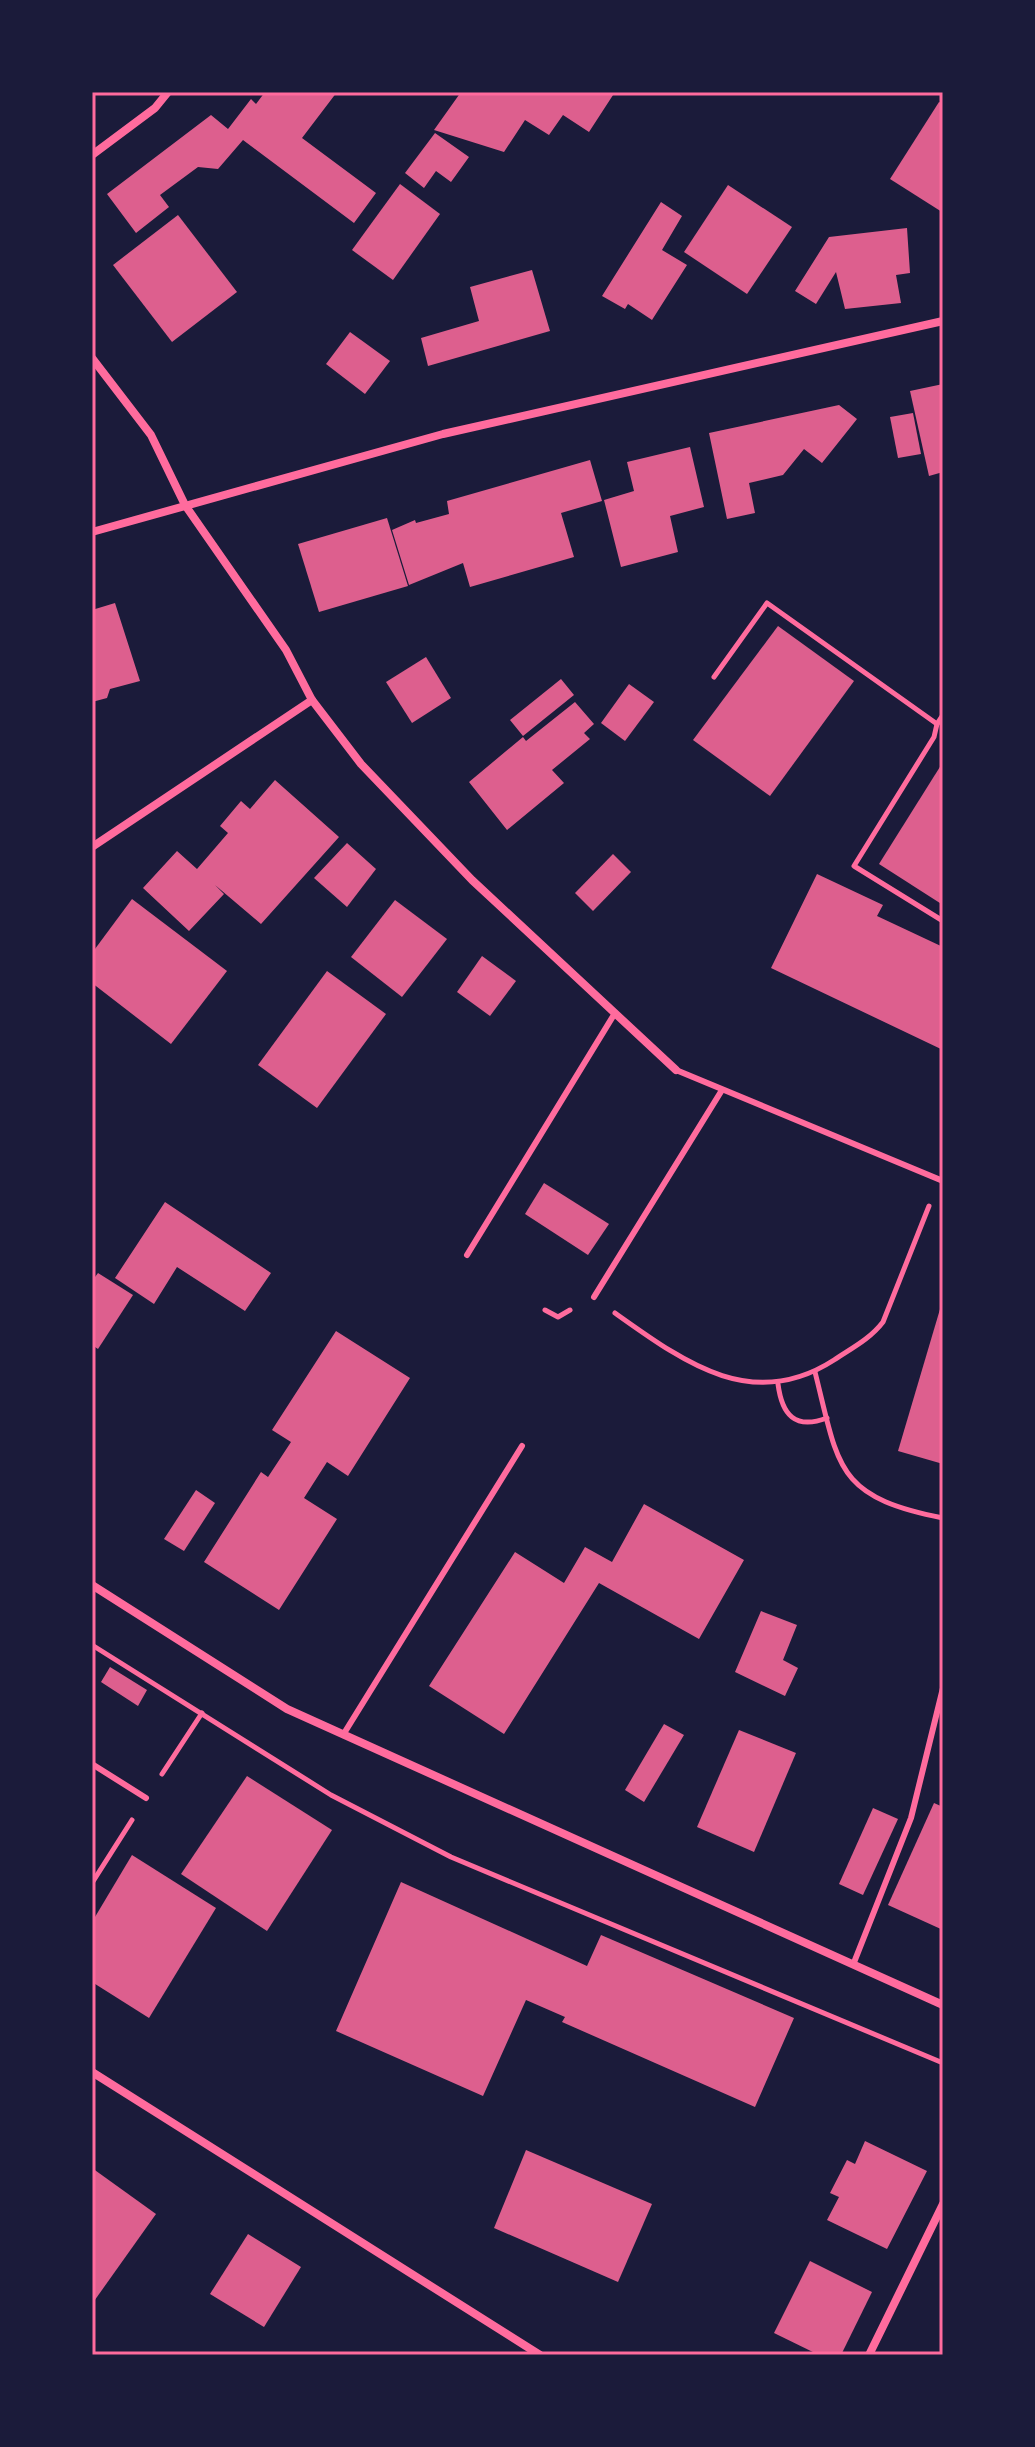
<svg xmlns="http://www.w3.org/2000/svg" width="1035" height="2447" viewBox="0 0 1035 2447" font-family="Karla,sans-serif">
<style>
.building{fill:#dd5f8e}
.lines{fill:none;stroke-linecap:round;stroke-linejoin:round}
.path{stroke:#ff6b9d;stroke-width:5}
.service{stroke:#ff6b9d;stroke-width:6}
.minor{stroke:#ff6b9d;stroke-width:8}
.neatline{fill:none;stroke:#ff6b9d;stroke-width:3}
</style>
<rect width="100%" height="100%" fill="#1b1b3a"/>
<!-- building -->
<g class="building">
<path d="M265 92H337L302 138 376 193 354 223 243 140 218 169 198 167 160 195 169 207 136 233 107 194 211 115 228 129 251 99 256 104Z"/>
<path d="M461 92 507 93 615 92 589 132 563 115 549 135 525 120 504 152 434 130Z"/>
<path d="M939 102 943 104 942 212 890 179Z"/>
<path d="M435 133 469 157 451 182 436 171 424 188 405 173Z"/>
<path d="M400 184 440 214 393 280 352 250Z"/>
<path d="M728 185 792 227 747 294 684 252Z"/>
<path d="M661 202 682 216 662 250 687 265 652 320 628 304 625 309 602 296Z"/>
<path d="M178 215 237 292 172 342 113 265Z"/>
<path d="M907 228 910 273 896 275 901 303 845 309 836 272 816 304 795 291 829 237Z"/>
<path d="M532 270 550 331 428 366 421 338 479 321 470 287Z"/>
<path d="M350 332 390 361 365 394 326 364Z"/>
<path d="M943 384V472L929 476 910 391Z"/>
<path d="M839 405 857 419 822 463 804 449 783 475 749 483 755 513 727 519 709 433Z"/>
<path d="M913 413 921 454 898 458 890 417Z"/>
<path d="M690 447 704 507 670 516 678 552 621 567 604 500 634 491 627 462Z"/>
<path d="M590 460 602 501 561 513 574 557 470 587 463 563 409 585 392 530 415 520 416 523 449 514 447 501Z"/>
<path d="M387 518 408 586 319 612 298 544Z"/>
<path d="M115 603 140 681 110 689 107 698 92 702V610Z"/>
<path d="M778 626 854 681 770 796 693 740Z"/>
<path d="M426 657 451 698 412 723 386 682Z"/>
<path d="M561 679 574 695 523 736 510 720Z"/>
<path d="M629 684 654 702 625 741 601 723Z"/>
<path d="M575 702 594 724 584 733 590 739 552 770 564 783 507 830 469 782 523 737 526 741Z"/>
<path d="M943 762V905L879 864Z"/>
<path d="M275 780 339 837 261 924 215 885 224 894 189 931 143 888 177 851 197 869 228 833 220 826 241 801 250 809Z"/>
<path d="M347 843 376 869 347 907 314 878Z"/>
<path d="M613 854 631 872 593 911 575 893Z"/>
<path d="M817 874 883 905 877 916 943 947V1050L771 968Z"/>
<path d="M132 899 227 971 171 1044 92 983V953Z"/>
<path d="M395 900 447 939 402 997 351 957Z"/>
<path d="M482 956 516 981 490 1016 457 992Z"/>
<path d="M327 971 386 1014 317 1108 258 1065Z"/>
<path d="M544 1183 609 1224 588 1255 525 1214Z"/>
<path d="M165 1202 271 1273 245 1311 177 1267 154 1304 115 1278Z"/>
<path d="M98 1273 133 1295 98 1349 92 1345V1281Z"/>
<path d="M943 1299V1464L898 1451Z"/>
<path d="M336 1331 410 1378 348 1476 327 1462 304 1498 337 1519 279 1610 204 1562 261 1472 268 1477 291 1442 272 1430Z"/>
<path d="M196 1490 215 1503 184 1551 164 1539Z"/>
<path d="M644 1504 744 1560 699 1639 599 1583 504 1734 429 1686 515 1552 564 1583 585 1547 612 1562Z"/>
<path d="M761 1611 797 1625 783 1660 798 1668 785 1696 735 1672Z"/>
<path d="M110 1667 147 1690 138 1706 101 1682Z"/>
<path d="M664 1724 684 1735 644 1802 625 1790Z"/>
<path d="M739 1730 796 1753 754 1852 697 1827Z"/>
<path d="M247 1776 332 1830 267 1931 181 1874Z"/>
<path d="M934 1803 943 1807V1930L888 1905Z"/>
<path d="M873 1808 898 1819 863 1895 839 1884Z"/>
<path d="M132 1855 216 1908 149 2018 92 1982V1922Z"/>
<path d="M401 1882 587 1966 601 1935 794 2018 755 2107 562 2022 565 2017 526 2000 483 2096 336 2031Z"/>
<path d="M865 2141 927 2171 887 2249 827 2220 839 2197 830 2193 847 2160 855 2164Z"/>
<path d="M526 2150 652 2204 618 2282 494 2228Z"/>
<path d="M92 2168 156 2214 92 2304Z"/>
<path d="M248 2234 301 2267 264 2327 210 2294Z"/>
<path d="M810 2261 872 2292 841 2355H819L774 2333Z"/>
</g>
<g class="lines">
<!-- path -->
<g class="path">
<path d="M714 677 767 603 937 724 943 715"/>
<path d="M937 724 934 737 854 866 943 921"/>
<path d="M545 1310 558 1317 570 1310"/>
<path d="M615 1313C684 1362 752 1413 834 1360 852 1348 870 1339 883 1322L929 1206"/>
<path d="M815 1372C839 1467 835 1497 943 1518"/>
<path d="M778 1384C782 1415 795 1430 827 1418"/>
<path d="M92 1645 331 1795 451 1857 943 2063"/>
<path d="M162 1774 202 1713"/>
<path d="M92 1883 132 1820"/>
</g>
<!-- service -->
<g class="service">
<path d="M676 1070 943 1181"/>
<path d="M467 1255 615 1013"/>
<path d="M594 1297 722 1090"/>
<path d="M343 1735 522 1446"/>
<path d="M92 1764 146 1798"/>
<path d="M853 1965 911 1818 943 1688"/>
</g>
<!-- minor -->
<g class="minor">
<path d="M92 155 155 108 168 92"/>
<path d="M92 358 151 435 185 505 286 650 312 700 361 764 472 880 676 1070"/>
<path d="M92 532 443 434 943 321"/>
<path d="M92 847 312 700"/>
<path d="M92 1585 287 1709 943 2005"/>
<path d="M92 2072 540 2355"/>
<path d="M869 2355 943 2204"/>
</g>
</g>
<!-- border -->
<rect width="1035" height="2447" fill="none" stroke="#1b1b3a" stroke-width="188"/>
<rect x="94" y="94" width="847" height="2259" class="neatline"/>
</svg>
